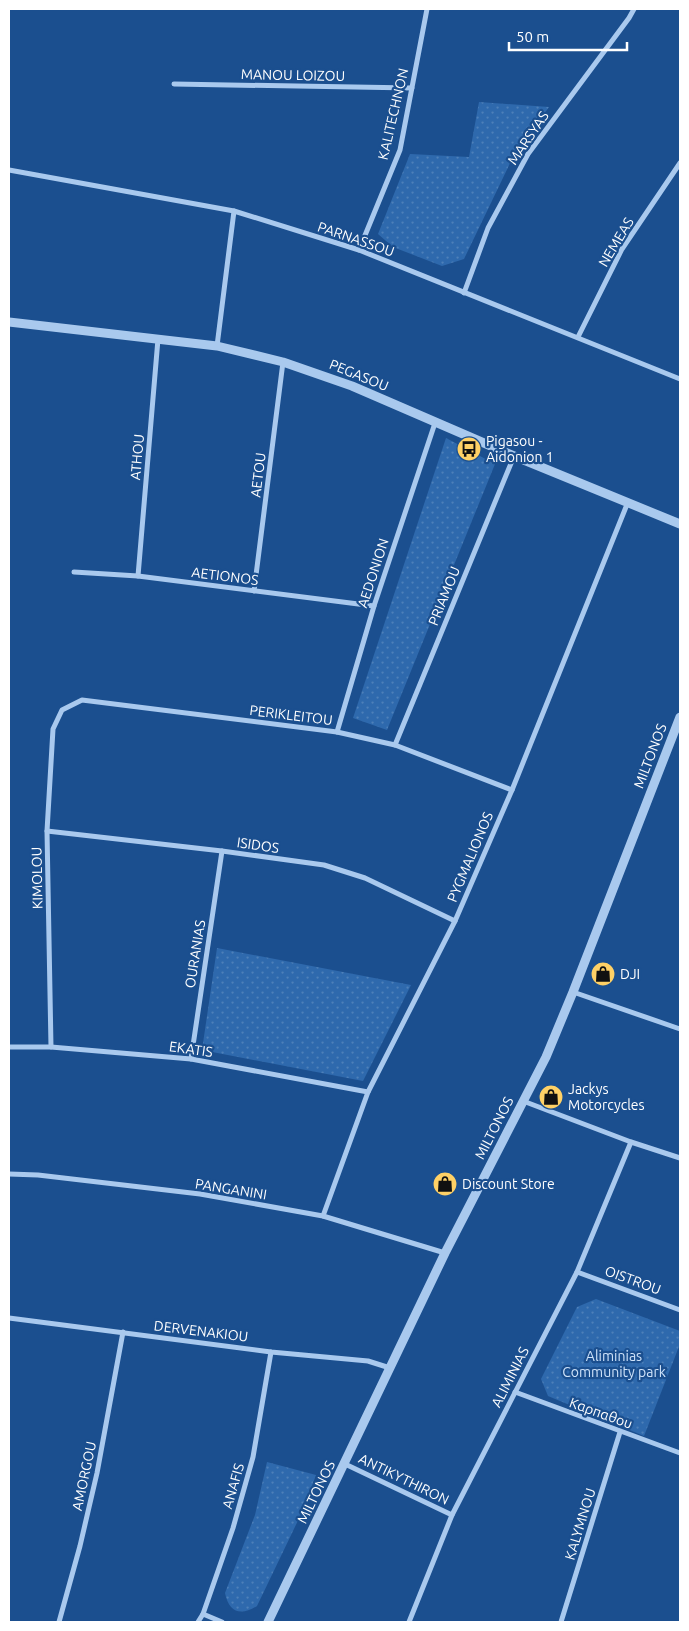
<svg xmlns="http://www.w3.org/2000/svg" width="689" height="1631" viewBox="0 0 689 1631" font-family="Ubuntu,sans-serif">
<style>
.park{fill:url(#park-dots)}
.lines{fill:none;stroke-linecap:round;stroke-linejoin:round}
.minor{stroke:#a9c9ee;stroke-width:5}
.tertiary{stroke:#a9c9ee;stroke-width:9}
.labels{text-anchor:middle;stroke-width:4.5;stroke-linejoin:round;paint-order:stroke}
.street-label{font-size:14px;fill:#fff;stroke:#1b4f8f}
.poi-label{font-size:14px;fill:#fff;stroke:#1b4f8f;text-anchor:start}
.park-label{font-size:14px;fill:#cfe3fa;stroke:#1b4f8f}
</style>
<defs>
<pattern id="park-dots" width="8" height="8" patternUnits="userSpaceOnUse" patternTransform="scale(1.25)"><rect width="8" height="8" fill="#2e69ad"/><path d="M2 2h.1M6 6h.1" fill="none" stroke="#4d80b9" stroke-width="1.8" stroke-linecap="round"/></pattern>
</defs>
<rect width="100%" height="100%" fill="#1b4f8f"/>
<!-- park -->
<g class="park">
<path d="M479 102 549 107 512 159 464 259 442 266 393 247 378 234 410 154 469 157Z"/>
<path d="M446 438 495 464 387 730 353 718Z"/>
<path d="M217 948 411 985 363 1081 202 1050Z"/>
<path d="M596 1299 680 1331V1344L644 1436 548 1396 541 1379 577 1307Z"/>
<path d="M267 1462 316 1475 304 1508 257 1606C241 1616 229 1613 225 1593L255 1515Z"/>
</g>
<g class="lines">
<!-- minor -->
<g class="minor">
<path d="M174 84 412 88"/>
<path d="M9 170 234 211 359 250 680 379"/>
<path d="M359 250 400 150 427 9"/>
<path d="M464 293 488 228 528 154 629 18 634 9"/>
<path d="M578 337 622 249 680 163"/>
<path d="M217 346 234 211"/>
<path d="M74 572 138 576 374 606"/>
<path d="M138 576 158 339"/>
<path d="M254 591 283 362"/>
<path d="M337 732 374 606 435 423"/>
<path d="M395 745 514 456"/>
<path d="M47 831 222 851 324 865 365 878 455 921"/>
<path d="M573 992 680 1029"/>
<path d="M9 1047H51L191 1059 368 1092"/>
<path d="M51 1047 47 831 53 729 62 710 82 700 337 732 395 745 512 790"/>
<path d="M191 1059 222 851"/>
<path d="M523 1101 631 1142 680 1158"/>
<path d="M9 1174 38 1175 200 1194 323 1216 445 1253"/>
<path d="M323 1216 368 1092 455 921 512 790 628 502"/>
<path d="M577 1272 680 1310"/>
<path d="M9 1318 271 1352 368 1361 390 1368"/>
<path d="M515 1392 680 1453"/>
<path d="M345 1464 452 1515"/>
<path d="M203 1614 222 1622"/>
<path d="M59 1622 80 1546 97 1473 123 1332"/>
<path d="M198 1622 203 1614 233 1528 253 1457 271 1352"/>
<path d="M409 1622 452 1515 577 1272 631 1142"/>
<path d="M561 1622 620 1432"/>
</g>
<!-- tertiary -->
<g class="tertiary">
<path d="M9 322 217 346 283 362 352 386 514 456 680 524"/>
<path d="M268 1622 445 1253 546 1057 573 992 680 717"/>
</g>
</g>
<!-- icons -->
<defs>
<symbol id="bus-disc" viewBox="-11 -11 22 22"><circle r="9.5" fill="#ffd166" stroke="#1b4f8f"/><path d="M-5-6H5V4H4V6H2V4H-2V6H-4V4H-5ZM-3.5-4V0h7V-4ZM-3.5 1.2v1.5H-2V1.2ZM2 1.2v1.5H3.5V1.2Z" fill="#111"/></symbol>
<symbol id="shop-disc" viewBox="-11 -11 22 22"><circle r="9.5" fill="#ffd166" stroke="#1b4f8f"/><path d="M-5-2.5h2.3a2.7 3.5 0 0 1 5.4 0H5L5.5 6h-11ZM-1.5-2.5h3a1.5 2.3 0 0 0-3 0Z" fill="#111"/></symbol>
</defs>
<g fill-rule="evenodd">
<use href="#bus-disc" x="455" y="435" width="28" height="28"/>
<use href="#shop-disc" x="589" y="960" width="28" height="28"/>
<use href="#shop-disc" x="537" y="1083" width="28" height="28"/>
<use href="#shop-disc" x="431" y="1170" width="28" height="28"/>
</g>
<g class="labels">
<!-- street labels -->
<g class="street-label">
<text transform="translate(293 75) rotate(1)" y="5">MANOU LOIZOU</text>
<text transform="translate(393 114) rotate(-77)" y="5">KALITECHNON</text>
<text transform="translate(528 138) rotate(-56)" y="5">MARSYAS</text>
<text transform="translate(356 239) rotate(19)" y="5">PARNASSOU</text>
<text transform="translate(616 242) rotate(-59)" y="5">NEMEAS</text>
<text transform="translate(359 375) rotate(22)" y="5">PEGASOU</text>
<text transform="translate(137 457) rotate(-85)" y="5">ATHOU</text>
<text transform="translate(258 475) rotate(-83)" y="5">AETOU</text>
<text transform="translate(373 573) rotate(-72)" y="5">AEDONION</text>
<text transform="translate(225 576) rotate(7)" y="5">AETIONOS</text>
<text transform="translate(444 596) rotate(-68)" y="5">PRIAMOU</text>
<text transform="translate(291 715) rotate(7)" y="5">PERIKLEITOU</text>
<text transform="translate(650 756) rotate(-69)" y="5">MILTONOS</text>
<text transform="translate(258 845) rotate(8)" y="5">ISIDOS</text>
<text transform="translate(470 857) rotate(-67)" y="5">PYGMALIONOS</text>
<text transform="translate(37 878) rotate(-91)" y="5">KIMOLOU</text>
<text transform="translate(195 954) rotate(-81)" y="5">OURANIAS</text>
<text transform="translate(191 1049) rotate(8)" y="5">EKATIS</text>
<text transform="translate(494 1128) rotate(-63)" y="5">MILTONOS</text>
<text transform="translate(231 1189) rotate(9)" y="5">PANGANINI</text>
<text transform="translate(633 1280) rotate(20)" y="5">OISTROU</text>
<text transform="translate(201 1331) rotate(7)" y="5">DERVENAKIOU</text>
<text transform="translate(510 1377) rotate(-63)" y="5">ALIMINIAS</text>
<text transform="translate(601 1413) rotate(20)" y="5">Καρπαθου</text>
<text transform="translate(84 1476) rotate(-78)" y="5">AMORGOU</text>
<text transform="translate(404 1479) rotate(26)" y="5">ANTIKYTHIRON</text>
<text transform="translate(233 1486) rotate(-74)" y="5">ANAFIS</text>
<text transform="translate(316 1492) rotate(-64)" y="5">MILTONOS</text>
<text transform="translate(580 1524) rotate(-73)" y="5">KALYMNOU</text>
</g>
<!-- poi labels -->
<g class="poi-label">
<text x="486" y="446">Pigasou -<tspan x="486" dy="16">Aidonion 1</tspan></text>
<text x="620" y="979">DJI</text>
<text x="568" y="1094">Jackys<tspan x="568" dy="16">Motorcycles</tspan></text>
<text x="462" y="1189">Discount Store</text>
</g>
<!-- park labels -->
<g class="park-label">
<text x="614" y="1361">Aliminias<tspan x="614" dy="16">Community park</tspan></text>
</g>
</g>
<!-- border -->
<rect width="689" height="1631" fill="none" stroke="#ffffff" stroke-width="20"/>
<!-- scale -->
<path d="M509 42v8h118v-8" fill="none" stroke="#ffffff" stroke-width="2.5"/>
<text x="516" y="42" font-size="15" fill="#ffffff" stroke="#1b4f8f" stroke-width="4" paint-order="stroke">50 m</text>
</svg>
